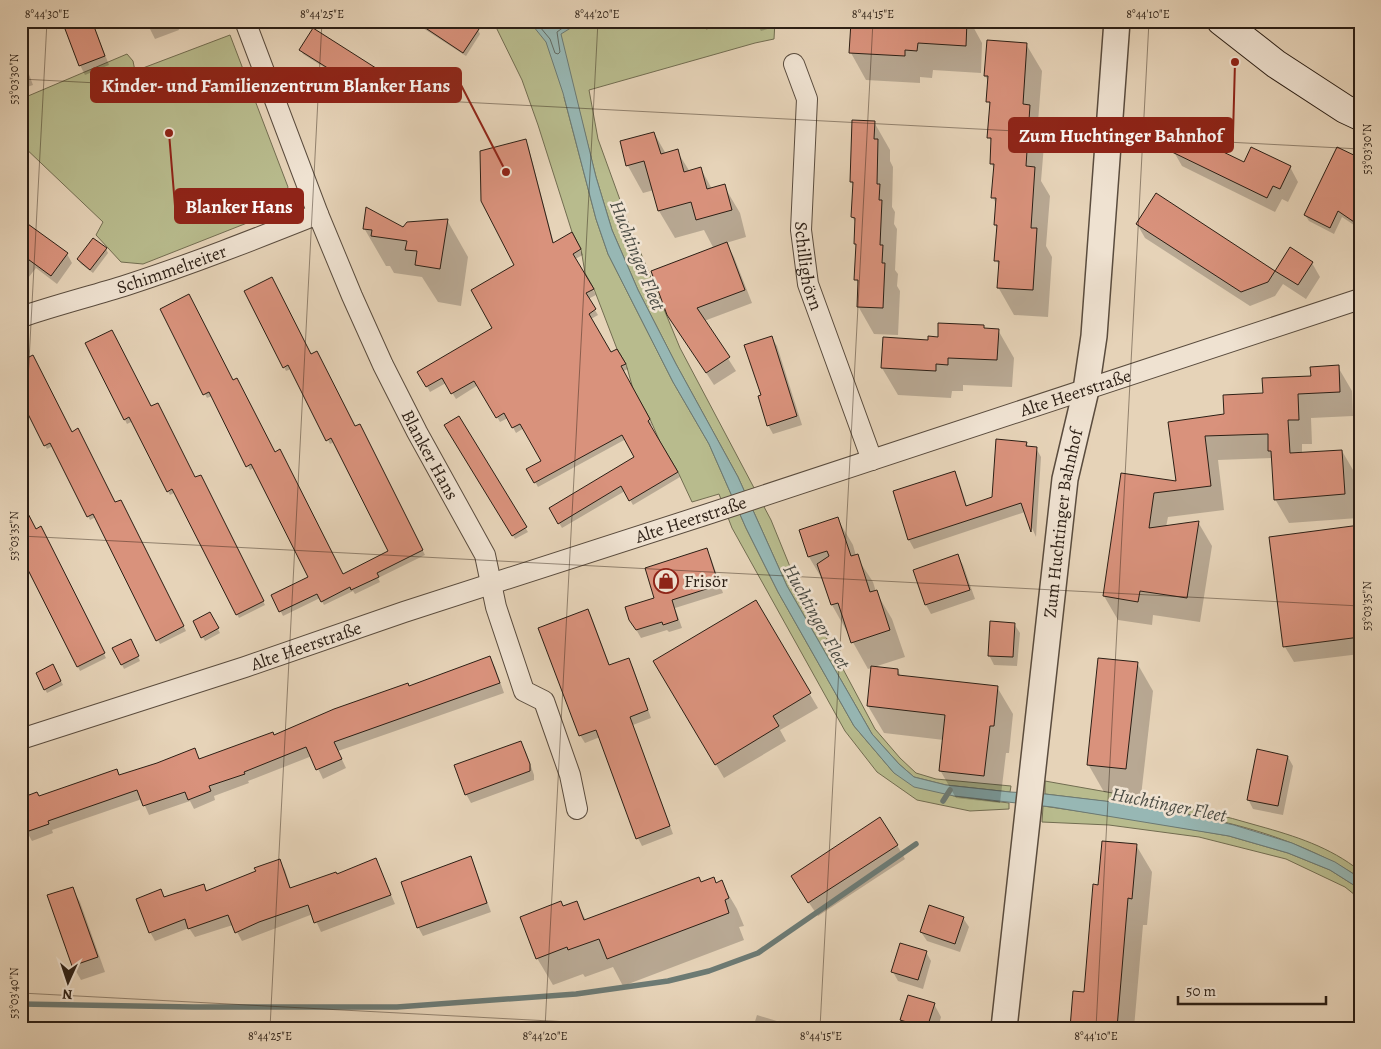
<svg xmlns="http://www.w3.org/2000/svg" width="1381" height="1049" viewBox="0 0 1381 1049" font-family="Alegreya,serif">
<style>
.green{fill:#b8bb8d;stroke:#726d51}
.water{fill:#97b7b4;stroke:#6c7a74}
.shadow{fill:#0003}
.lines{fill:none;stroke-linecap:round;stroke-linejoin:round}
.shore{stroke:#626b64;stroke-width:1}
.stream{stroke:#6c7a74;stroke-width:5.5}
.building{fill:#d9927c;stroke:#2c1f15}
.minor-casing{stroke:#5a4c3e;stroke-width:22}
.tertiary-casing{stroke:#5a4c3e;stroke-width:28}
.secondary-casing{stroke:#2c1f15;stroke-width:30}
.minor{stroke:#efe2d1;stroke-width:20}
.tertiary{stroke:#efe2d1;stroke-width:25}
.secondary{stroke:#efe2d1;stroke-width:28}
.ticks{fill:none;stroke:#2c1f15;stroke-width:1;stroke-opacity:0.45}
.labels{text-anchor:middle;stroke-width:5;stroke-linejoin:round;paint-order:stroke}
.street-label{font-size:18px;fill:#2c1f15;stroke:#efe2d1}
.poi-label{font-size:18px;fill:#2c1f15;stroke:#efe2d1;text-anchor:start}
.water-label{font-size:19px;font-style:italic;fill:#4c4d45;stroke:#efe2d1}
.leader{fill:none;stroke:#8f2418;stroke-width:2}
.callout-dot{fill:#8f2418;stroke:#efe2d1;stroke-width:2}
.callout{fill:#8f2418;stroke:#8f2418;stroke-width:2}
.callout-label{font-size:19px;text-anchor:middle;font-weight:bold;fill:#fff}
.neatline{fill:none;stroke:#2c1f15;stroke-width:2}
.ticks-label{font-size:12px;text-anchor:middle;fill:#2c1f15}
</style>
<rect width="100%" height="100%" fill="#e6d3b8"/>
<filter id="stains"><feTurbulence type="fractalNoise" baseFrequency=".004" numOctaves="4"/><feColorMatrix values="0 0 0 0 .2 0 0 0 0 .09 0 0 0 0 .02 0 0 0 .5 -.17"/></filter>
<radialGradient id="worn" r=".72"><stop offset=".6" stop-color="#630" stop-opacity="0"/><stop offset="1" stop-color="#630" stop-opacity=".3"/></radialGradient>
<!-- green -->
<g class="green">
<path d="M493 21H699L706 29 745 21H775L774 39 755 43 589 90 598 139 628 222 680 348 771 520 795 579 875 729 900 758 916 773 936 779 1011 786 1010 792 946 785 914 777 899 764 872 734 787 586 738 477 676 364 638 290 612 230 596 177 575 94 564 97 596 219 608 254 673 382 709 444 746 528 778 592 854 726 894 773 954 796 1009 803V809L970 811 917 800 877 772 845 731 732 528 719 494 692 502 678 472 660 442 650 419 633 389 626 364 617 349 594 289 585 273 581 249 572 232 538 125 522 80Z"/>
<path d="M230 35 288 187 280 210 143 264 121 262 96 235 103 222 21 144V99L127 54 133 61 135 71Z"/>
<path d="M1045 781C1117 794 1189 805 1259 826 1295 836 1330 847 1360 871V878C1269 818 1151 807 1045 794Z"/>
<path d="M1043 806 1133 819 1229 836 1288 853 1330 870 1360 889V899L1345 887 1286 859 1199 837 1109 825 1042 822Z"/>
</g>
<!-- water -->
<path class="water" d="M529 21H582L561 34 596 177 612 230 638 290 676 364 738 477 787 586 872 734 899 764 914 777 946 785 1010 792 1045 794 1147 806 1234 825 1292 843 1335 862 1360 878V889L1330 870 1288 853 1229 836 1052 807 954 796 914 787 894 773 854 726 778 592 746 528 709 444 673 382 608 254 596 219 563 93 546 42Z"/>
<!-- shadow -->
<g class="shadow">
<path d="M63 21H92L109 65 85 75 80 65Z"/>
<path d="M146 21H176L179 30 155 39Z"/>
<path d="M412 21H464L478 30 480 34 466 56Z"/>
<path d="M755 21H792L761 31Z"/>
<path d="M908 21H970L982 43 981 73 933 70 932 78 920 77V83L866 80 851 53Z"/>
<path d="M313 30 389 78 392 82 379 102 303 54 301 50Z"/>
<path d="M1026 44 1042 71 1038 122 1045 133 1041 181 1050 196 1046 246 1052 257 1048 317 1014 315 998 287 1000 267 996 260 998 229 995 225 997 205 993 198 995 170 991 163 992 144 989 137 991 107 988 101 989 82 985 76Z"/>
<path d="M21 53 33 85 21 89Z"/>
<path d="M874 122 890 150V161L893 167 892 207 895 212 894 224 897 229 895 270 898 274 897 286 900 291 898 335 874 334 858 306 859 286 856 279 857 248 855 244 856 223 852 217 854 187 851 182Z"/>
<path d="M654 133 666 154 677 151 690 172 701 169 712 189 724 186 740 213 746 237 726 243 734 257 752 303 704 321 736 371 714 385 677 328 714 249 704 230 675 238 659 211 654 190 643 193 628 166 621 142Z"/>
<path d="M525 140 528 145 554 244 571 234 583 255 575 259 596 295 588 299 598 315 591 319 611 354 617 351 628 369 622 372 652 425 649 426 680 477 633 505 625 491 562 528 551 509 636 458 626 439 538 487 528 469 542 462 524 428 516 433 508 418 500 422 478 385 456 399 446 383 430 392 419 372 494 328 516 266Z"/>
<path d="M1174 152 1244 164 1290 167 1298 182 1288 202 1282 199 1275 212 1182 166Z"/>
<path d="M1360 159V229L1342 217 1334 234 1309 221 1305 215Z"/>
<path d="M1156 195 1275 272 1290 249 1312 263 1320 277 1306 299 1283 284 1275 296 1250 306 1145 238 1137 224Z"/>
<path d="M21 220 67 254 72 263 57 284 36 268 21 287Z"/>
<path d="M447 220 468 257 461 306 438 302 422 277 394 273 390 266H386L364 228H403Z"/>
<path d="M106 249 108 253 93 273 81 264 78 260Z"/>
<path d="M246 291 311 355 355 428 362 429 425 555 378 578 380 582 355 594 353 591 324 605 320 598 283 616 273 596 310 578 254 468 250 470 212 396 207 398 162 309 232 382 343 575 390 552 334 442 330 444 291 369 286 371Z"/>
<path d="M985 330H998L1014 358 1012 387 963 385V391H952L951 398 898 395 882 368 939 338Z"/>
<path d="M771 337 777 346 802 425 773 434 768 425 763 396Z"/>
<path d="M87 344 151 408 195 479 202 480 265 605 239 618 176 492 170 495 133 421 127 424Z"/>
<path d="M1338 367 1352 391 1353 416 1311 418 1312 444H1302V453L1342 451 1356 475 1358 518 1289 523 1275 499 1273 458 1218 460 1224 510 1168 517 1166 527 1198 522 1212 546 1200 622 1153 615 1152 625 1118 620 1104 596 1122 474 1177 483 1170 423 1225 416 1265 394Z"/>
<path d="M459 418 528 532 515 539 446 426Z"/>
<path d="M71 433 115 504 123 505 186 631 160 644 96 517 90 520 53 446 47 449 45 445Z"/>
<path d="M1026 443 1029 448H1036L1041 457 1036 537 1025 512 914 549 909 540 894 492 954 472 959 481 967 506 993 498Z"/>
<path d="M837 518 853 545 856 556 873 582 876 592 892 619 905 657 868 669 832 605 825 584 809 557Z"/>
<path d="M1360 527V654L1294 662 1285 647Z"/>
<path d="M36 531 43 532 106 658 80 671 21 554Z"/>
<path d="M707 550 711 558 723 593 675 608 682 628 669 632 667 630 641 638 630 619 656 599Z"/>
<path d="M958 556 963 565 975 599 931 614 926 605 914 571Z"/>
<path d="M755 602 818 708 780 730 786 741 724 778 655 661Z"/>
<path d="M588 610 592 618 610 666 628 659 633 667 651 718 633 725 673 834 642 846 638 838 600 737 585 743 580 735Z"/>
<path d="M210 614 220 633 205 641 194 622Z"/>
<path d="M1014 624 1020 633 1017 666 994 665 989 655Z"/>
<path d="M132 644 140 661 124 669 114 648Z"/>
<path d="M490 658 495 667 504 693 338 751 346 768 323 779 312 756 248 781 249 783 214 796 215 800 194 809 190 801 149 815 142 799 52 830 53 833 32 841 28 834 21 836V799L39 798 119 776 157 764 194 750 200 760 274 737Z"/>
<path d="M1137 663 1153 691 1141 796 1104 792 1088 764Z"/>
<path d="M53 666 63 685 47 693 37 674Z"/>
<path d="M898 670 901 677 997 687 1013 714 1009 753H1006L1000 803 956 798 940 770 944 740 884 733 868 706Z"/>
<path d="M21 675 26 685 21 687Z"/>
<path d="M521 743 526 752 534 775V780L471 803 466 794Z"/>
<path d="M1288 757 1293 766 1283 815 1253 809 1248 799Z"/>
<path d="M897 845 905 859 818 916 800 890Z"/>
<path d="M1136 845 1152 872 1147 925H1143L1134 1028H1071L1085 994 1099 886Z"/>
<path d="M470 858 475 867 491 912 423 936 418 927Z"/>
<path d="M279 860 285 870 291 889 336 875 376 860 395 904 321 932 313 914 242 941 233 925 195 937 189 928 155 941 150 932 161 890 165 898 203 885 207 892 257 872Z"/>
<path d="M721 882 737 909 744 926 739 927 744 940 623 986 613 967 585 977 583 974 553 985 537 958 564 908 576 903 586 920 701 883 716 884Z"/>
<path d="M72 888 80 902 105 972 81 980 73 966 48 896Z"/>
<path d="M963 918 969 927 960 952 927 941 921 932Z"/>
<path d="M926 952 931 961 923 989 898 981 893 972Z"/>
<path d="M909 996 934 1004 941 1017 938 1028H899Z"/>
<path d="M757 1015 780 1022 783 1028H753Z"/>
</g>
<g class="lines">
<!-- shore -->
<path class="shore" d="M535 21 550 39 555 53 558 54 560 52 557 32 572 21"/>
<!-- stream -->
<g class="stream">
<path d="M943 801 950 790"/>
<path d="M21 1004 193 1007H397L576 994 668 981 709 971 758 953 916 844"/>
</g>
</g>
<!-- building -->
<g class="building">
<path d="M62 21H92L105 56 79 66Z"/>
<path d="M415 21H466L479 29 463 53Z"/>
<path d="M896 21H967L966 46 918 43 917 51 905 50V56L849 53 851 22 896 25Z"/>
<path d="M313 28 390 77 377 99 299 50Z"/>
<path d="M987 40 1027 43 1023 104 1030 105 1026 166 1035 167 1031 228H1037L1033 290 997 288 999 261H994L997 225H994L996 198H991L994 164H990L991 138H987L990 102H986L988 76H984Z"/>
<path d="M852 120 875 121 874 139H878L877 184H880L879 200H882L880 245H883L882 263H885L883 308 857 307 858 280H854L856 244H854L855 218 851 217 853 182H850Z"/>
<path d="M654 132 661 154 678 149 684 172 701 167 707 189 725 184 732 210 696 220 691 202 658 211 644 161 626 166 620 141Z"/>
<path d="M1182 132 1244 162 1251 147 1291 166 1280 189 1273 186 1267 198 1172 152Z"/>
<path d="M526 139 553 243 572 232 581 249 573 254 594 289 586 293 596 309 589 314 611 352 617 349 626 364 621 366 650 419 648 421 678 472 629 501 621 486 558 524 549 508 634 457 622 435 534 483 526 469 541 461 520 424 512 428 504 413 496 418 474 381 451 394 442 378 426 387 417 372 492 328 471 290 514 265 481 201 480 151Z"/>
<path d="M1337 147 1360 158V226L1338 211 1330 228 1304 215Z"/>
<path d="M1156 193 1275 271 1268 282 1241 292 1136 224Z"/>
<path d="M366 207 403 227 407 222 448 219 440 269 415 265 417 251 405 250 407 241 371 236 372 230 363 229Z"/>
<path d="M21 219 68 253 51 276 21 254Z"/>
<path d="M93 238 107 248 90 270 77 259Z"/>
<path d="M727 242 745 290 697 308 730 357 706 373 667 315 651 271Z"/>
<path d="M1290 247 1313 262 1298 285 1275 271Z"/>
<path d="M272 277 311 354 317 351 355 426 360 424 423 550 377 573 379 577 351 590 350 587 321 602 317 594 279 612 271 595 308 577 251 464 246 467 209 392 203 395 160 309 189 294 233 380 237 378 275 452 280 449 343 574 388 551 331 438 326 441 288 365 283 368 244 291Z"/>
<path d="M938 323 984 325V328L999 329 997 360 948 358V365L936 364V371L881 368 883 337 928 340V336L938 337Z"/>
<path d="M112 330 151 406 158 403 195 477 201 475 264 601 236 615 172 489 167 492 129 417 124 420 85 343Z"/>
<path d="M772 336 797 416 767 426 758 396 761 395 744 345Z"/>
<path d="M33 355 72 432 78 428 115 502 121 500 184 626 156 641 93 514 87 517 50 443 44 446 21 400V361Z"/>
<path d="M1339 365 1340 392 1298 394 1299 420H1288L1290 453 1342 450 1345 494 1274 500 1271 451H1268V434L1205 436 1211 486 1154 493 1149 528 1199 521 1187 598 1140 591 1138 602 1103 596 1121 473 1176 481 1168 422 1224 414 1223 395 1263 393 1262 378 1311 376 1310 367Z"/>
<path d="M459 416 527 527 512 536 444 425Z"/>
<path d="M996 439 1027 442 1026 446 1037 447 1031 532 1021 503 908 540 893 491 955 471 966 506 992 497Z"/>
<path d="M21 500 36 529 41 526 105 653 77 667 21 556Z"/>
<path d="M838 517 851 556 858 554 870 592 877 590 890 630 851 643 838 603 831 605 817 564 829 556 827 551 808 557 799 530Z"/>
<path d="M1360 525V637L1283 647 1269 537Z"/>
<path d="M707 548 719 585 672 600 678 620 663 625 662 622 636 630 629 620 625 607 654 598 645 568Z"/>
<path d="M958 554 970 590 925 605 913 570Z"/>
<path d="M756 600 811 693 773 716 779 726 715 765 653 661Z"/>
<path d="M588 609 609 665 629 658 648 710 630 717 670 826 636 839 596 730 579 736 538 628Z"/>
<path d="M210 612 219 628 201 638 193 621Z"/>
<path d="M990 621 1015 623 1013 657 988 656Z"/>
<path d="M131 639 139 656 121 665 112 648Z"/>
<path d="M490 656 500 683 334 742 342 759 316 770 306 747 244 772 245 774 209 786 211 791 188 800 185 792 143 806 137 790 48 821 49 824 26 832 21 819V798L37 792 39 796 117 769 119 775 157 763 195 748 199 759 273 732 274 735 334 709 408 683 409 686Z"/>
<path d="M1098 658 1138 662 1126 769 1087 765Z"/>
<path d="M53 664 61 681 44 690 36 673Z"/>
<path d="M871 666 898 669V675L998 686 994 726H990L984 776 939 771 945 715 867 706Z"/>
<path d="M521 741 530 764V771L465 795 454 765Z"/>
<path d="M1257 749 1288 756 1278 806 1247 800Z"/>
<path d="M880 817 898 845 808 903 791 876Z"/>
<path d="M1102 841 1137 844 1132 899 1128 898 1117 1028H1070L1073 991 1084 992 1093 884 1098 885Z"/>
<path d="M471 856 487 903 417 928 401 882Z"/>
<path d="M376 858 391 895 314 923 308 905 259 922 235 933 228 915 188 929 185 919 149 933 136 899 161 889 164 897 204 884 206 891 256 871 254 868 280 859 290 888 336 872 337 874Z"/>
<path d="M699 877 701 882 714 877 716 883 722 880 729 898 725 900 729 913 607 959 599 939 568 950 567 947 536 959 520 917 561 901 563 906 577 901 584 920Z"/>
<path d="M73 887 98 957 72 966 47 895Z"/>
<path d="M929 905 964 917 955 944 920 932Z"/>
<path d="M900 943 927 951 918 980 891 972Z"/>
<path d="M908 995 935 1003 927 1028 900 1020Z"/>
</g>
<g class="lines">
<defs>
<g id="minor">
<path id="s1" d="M245 21 318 214 352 296 383 365 417 432 485 555 496 607 524 691 544 701 570 775 577 809"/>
<path id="s2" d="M794 64 807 99 801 230 808 284 872 460"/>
<path id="s3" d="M21 317C56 305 92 296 127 285 192 264 255 239 318 214"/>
<path id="s4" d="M21 739 245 667 404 612 711 513 1360 299"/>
</g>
<g id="tertiary">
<path id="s5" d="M1004 1028 1065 479 1086 390 1094 336 1117 21"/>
</g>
<path id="secondary" d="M1221 21 1276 64 1345 109 1360 116"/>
</defs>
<!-- minor casing -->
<use href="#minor" class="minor-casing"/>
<!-- tertiary casing -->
<use href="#tertiary" class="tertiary-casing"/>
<!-- secondary casing -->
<use href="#secondary" class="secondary-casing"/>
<!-- minor -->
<use href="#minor" class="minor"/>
<!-- tertiary -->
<use href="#tertiary" class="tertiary"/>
<!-- secondary -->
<use href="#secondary" class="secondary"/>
</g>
<!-- ticks -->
<path class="ticks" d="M21 79 1360 149M21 512 47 21M21 536 1360 606M21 993 682 1028M270 1028 322 21M545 1028 598 21M820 1028 873 21M1096 1028 1149 21"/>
<!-- icons -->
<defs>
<symbol id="shop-ring" viewBox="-11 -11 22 22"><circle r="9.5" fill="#efe2d1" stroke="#8f2418" stroke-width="1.5"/><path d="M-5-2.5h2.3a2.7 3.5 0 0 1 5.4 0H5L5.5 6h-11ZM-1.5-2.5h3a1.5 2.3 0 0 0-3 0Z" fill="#8f2418"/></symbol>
</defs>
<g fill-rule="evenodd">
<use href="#shop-ring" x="652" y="567" width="28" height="28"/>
</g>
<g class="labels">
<!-- street labels -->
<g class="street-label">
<text dy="6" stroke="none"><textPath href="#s2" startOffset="205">Schillighörn</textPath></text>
<text dy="6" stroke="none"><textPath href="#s3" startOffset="158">Schimmelreiter</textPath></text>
<text dy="6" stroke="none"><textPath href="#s4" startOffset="1110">Alte Heerstraße</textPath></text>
<text dy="6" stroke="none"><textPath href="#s1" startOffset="472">Blanker Hans</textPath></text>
<text dy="6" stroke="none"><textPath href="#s4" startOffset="705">Alte Heerstraße</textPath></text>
<text dy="6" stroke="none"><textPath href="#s5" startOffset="508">Zum Huchtinger Bahnhof</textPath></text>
<text dy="6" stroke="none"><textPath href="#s4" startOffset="300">Alte Heerstraße</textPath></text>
</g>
<!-- poi labels -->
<g class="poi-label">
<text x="684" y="587">Frisör</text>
</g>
<!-- water labels -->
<g class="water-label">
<text transform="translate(638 255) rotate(68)" y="7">Huchtinger Fleet</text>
<text transform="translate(817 616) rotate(61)" y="7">Huchtinger Fleet</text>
<text transform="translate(1169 804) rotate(11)" y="7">Huchtinger Fleet</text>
</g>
</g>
<!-- callouts -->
<path class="leader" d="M506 172L461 85M1235 62L1233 135M169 133L175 206"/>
<g class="callout-dot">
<circle cx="506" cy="172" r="5"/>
<circle cx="1235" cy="62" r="5"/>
<circle cx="169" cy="133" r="5"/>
</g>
<g class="callout">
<rect x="91" y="68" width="370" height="34" rx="5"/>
<rect x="1009" y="118" width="224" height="34" rx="5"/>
<rect x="175" y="189" width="128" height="34" rx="5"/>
</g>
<g class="callout-label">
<text x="276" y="92">Kinder- und Familienzentrum Blanker Hans</text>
<text x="1121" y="142">Zum Huchtinger Bahnhof</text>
<text x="239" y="213">Blanker Hans</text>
</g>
<!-- margin -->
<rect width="1381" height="1049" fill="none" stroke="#e6d3b8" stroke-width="55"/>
<!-- north arrow -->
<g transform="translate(68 982) rotate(183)" stroke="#efe2d1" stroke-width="4" paint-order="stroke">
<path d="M0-4L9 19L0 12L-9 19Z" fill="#2c1f15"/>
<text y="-8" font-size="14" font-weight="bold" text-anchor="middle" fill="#2c1f15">N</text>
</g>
<!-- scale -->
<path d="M1178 996v8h148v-8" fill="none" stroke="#2c1f15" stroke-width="2.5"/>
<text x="1186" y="996" font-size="15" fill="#2c1f15" stroke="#efe2d1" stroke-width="4" paint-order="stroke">50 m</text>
<rect x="28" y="28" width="1326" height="994" class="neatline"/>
<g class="ticks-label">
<text x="47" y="18">8°44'30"E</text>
<text x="322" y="18">8°44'25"E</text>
<text x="597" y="18">8°44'20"E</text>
<text x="873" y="18">8°44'15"E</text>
<text x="1148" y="18">8°44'10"E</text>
<text transform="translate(14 79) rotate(-90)" y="4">53°03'30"N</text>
<text transform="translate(1367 149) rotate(-90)" y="4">53°03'30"N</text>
<text transform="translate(14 536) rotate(-90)" y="4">53°03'35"N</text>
<text transform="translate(1367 606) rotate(-90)" y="4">53°03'35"N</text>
<text transform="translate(14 993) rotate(-90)" y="4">53°03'40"N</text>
<text x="270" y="1040">8°44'25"E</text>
<text x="545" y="1040">8°44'20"E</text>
<text x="821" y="1040">8°44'15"E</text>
<text x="1096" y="1040">8°44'10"E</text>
</g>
<rect width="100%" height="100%" filter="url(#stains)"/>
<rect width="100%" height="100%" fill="url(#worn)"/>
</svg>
